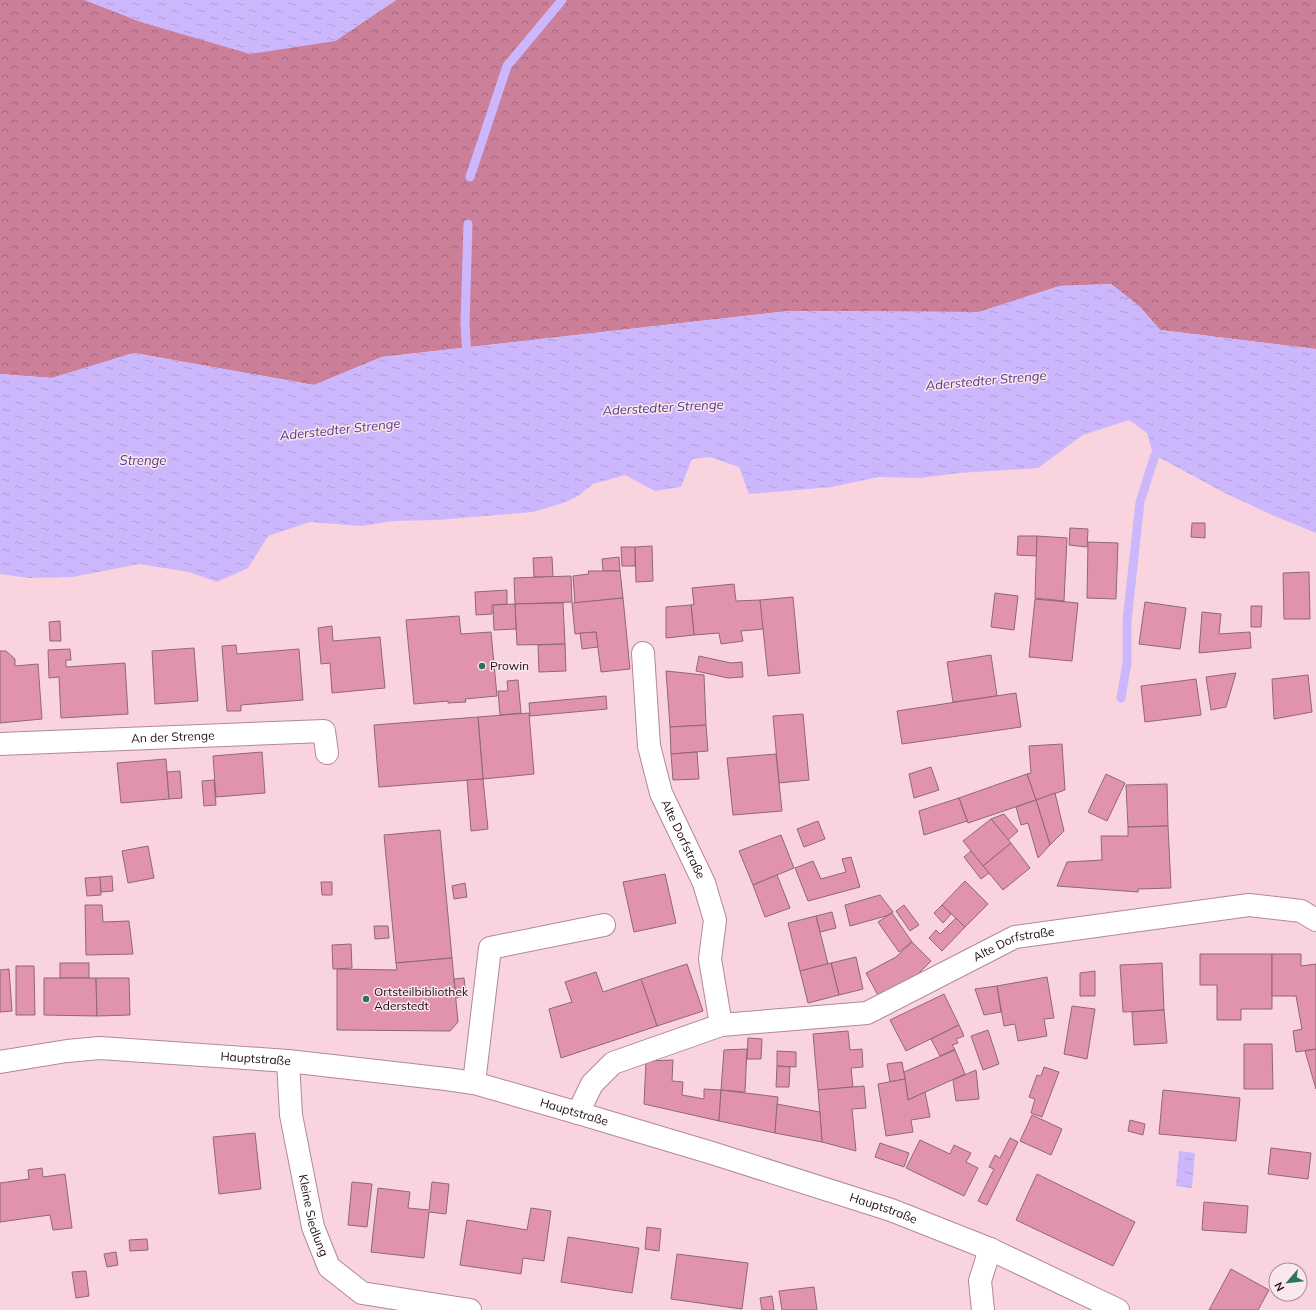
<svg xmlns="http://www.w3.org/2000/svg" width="1316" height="1310" viewBox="0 0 1316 1310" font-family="Mulish,sans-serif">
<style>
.forest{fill:url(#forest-crowns)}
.water{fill:url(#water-ripples)}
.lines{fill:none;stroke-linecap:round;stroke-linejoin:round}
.stream{stroke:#ccb7fd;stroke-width:9}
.building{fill:#e193ad;stroke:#906775}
.minor-casing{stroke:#b38896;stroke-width:24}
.major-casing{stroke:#b38896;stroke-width:24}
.minor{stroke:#fff;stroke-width:22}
.major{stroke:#fff;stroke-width:22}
.poi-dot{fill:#2d7163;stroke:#fae7ec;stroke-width:1.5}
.labels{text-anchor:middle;stroke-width:3;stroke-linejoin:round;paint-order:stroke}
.poi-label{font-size:12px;fill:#1f0f15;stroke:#fae7ec;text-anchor:start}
.street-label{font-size:12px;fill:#1f0f15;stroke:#fae7ec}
.water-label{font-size:13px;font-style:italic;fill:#573989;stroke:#fae7ec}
</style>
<defs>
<pattern id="forest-crowns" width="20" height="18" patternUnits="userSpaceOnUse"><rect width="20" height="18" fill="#cb7f99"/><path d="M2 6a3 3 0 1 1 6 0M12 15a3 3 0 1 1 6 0" fill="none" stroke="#a4667c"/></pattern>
<pattern id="water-ripples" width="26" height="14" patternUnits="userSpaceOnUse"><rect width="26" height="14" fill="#ccb7fd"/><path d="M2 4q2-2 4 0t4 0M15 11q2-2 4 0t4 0" fill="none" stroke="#af9cd8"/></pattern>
</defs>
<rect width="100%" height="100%" fill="#f9d4df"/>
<!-- forest -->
<path class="forest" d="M0 0H85L144 23 335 41 396 0H1316V349L1160 330 1140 307 1111 284 1060 286 979 312 788 311 382 357 314 385 134 353 52 378 0 374Z"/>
<!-- water -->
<g class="water">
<path d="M85 0H396L335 41 250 54 144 23Z"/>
<path d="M1111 284 1140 307 1160 330 1316 349V533L1272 515 1225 493 1153 454 1147 433 1129 420 1083 435 1038 468 959 473 920 478 879 477 831 487 749 494 739 467 710 457 692 459 681 487 655 491 625 475 593 484 578 496 563 503 533 512 438 520 394 521 361 526 310 522 268 536 248 568 217 582 189 572 139 564 73 577 29 578 0 574V374L52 378 133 353 314 385 382 357 788 311 979 312 1060 286Z"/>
<path d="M1179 1151 1195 1153 1192 1188 1176 1186Z"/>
</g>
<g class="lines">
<!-- stream -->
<g class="stream">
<path d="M470 177 507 66 562 0"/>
<path d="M467 358 465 324 468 224"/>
<path d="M1121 698 1127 663V621L1140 502 1155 455"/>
</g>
</g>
<!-- building -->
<g class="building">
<path d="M1192 523H1205V538L1191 537Z"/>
<path d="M1070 528 1088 529 1087 547 1069 545Z"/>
<path d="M1018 536H1037V556L1017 555Z"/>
<path d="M1037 536 1067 538 1064 601 1035 598Z"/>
<path d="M1088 542 1118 543 1116 599 1087 598Z"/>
<path d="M652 546 653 581 636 582 635 547Z"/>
<path d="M621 547H635V566H622Z"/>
<path d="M552 557 553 577H534L533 558Z"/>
<path d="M619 557 620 571H603L602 559Z"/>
<path d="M588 571H620L623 598 575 603 573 576 589 574Z"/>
<path d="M1309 572 1310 619H1284L1283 573Z"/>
<path d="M571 576 572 602 515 604 514 578Z"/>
<path d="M734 584 736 601 760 600 764 629 741 631 743 641 721 644 719 633 694 635 691 605 694 604 692 588Z"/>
<path d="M507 590V604L492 605V614L476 615 475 592Z"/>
<path d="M995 593 1018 596 1014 630 991 627Z"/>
<path d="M793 597 800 673 768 676 760 600Z"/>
<path d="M623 598 630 669 601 672 596 632 575 634 572 603Z"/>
<path d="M1035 599 1078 603 1072 661 1029 657Z"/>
<path d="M1145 602 1186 608 1180 649 1139 644Z"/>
<path d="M563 603 565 644 517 645 515 604Z"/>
<path d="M515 604 516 629 494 630 493 605Z"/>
<path d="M691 605 694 635 666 638V607Z"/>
<path d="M1251 606H1262L1261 627H1251Z"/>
<path d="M1202 612 1221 614 1219 634 1250 632 1251 648 1199 653Z"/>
<path d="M459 616 461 634 491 632 497 696 465 699 466 702 448 703V701L414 704 406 620Z"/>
<path d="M60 621 61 641H50L49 622Z"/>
<path d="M332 626 333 641 380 637 385 688 332 693 330 663 321 664 318 628Z"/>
<path d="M596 632 598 647 582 649 580 633Z"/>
<path d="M565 644 566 671 539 672 538 645Z"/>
<path d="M236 645 237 654 299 649 303 700 241 705V711H227L222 646Z"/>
<path d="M194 648 198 701 155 704 152 651Z"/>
<path d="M70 649 71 660H66V667L125 663 128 714 61 718 59 677 49 678 48 650Z"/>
<path d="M0 651H6L15 659V666L38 664 42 719 0 723Z"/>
<path d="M991 655 997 696 953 702 947 662Z"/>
<path d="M699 656 731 663 742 662 743 677 728 678 696 671Z"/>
<path d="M666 671 704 675 706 725 670 727Z"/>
<path d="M1236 673 1226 707 1211 710 1206 677Z"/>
<path d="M1308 675 1312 712 1274 719 1272 679Z"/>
<path d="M1196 679 1201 715 1145 722 1141 686Z"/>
<path d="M518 680 521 713 500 715 498 691H508L507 681Z"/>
<path d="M1016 693 1021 727 902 744 897 711Z"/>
<path d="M606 696 607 709 530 716 529 703Z"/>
<path d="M529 713 534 774 483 779 478 717Z"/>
<path d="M803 714 809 780 779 783 773 716Z"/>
<path d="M478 717 483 779 379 787 374 725Z"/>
<path d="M706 725 708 751 671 754 670 727Z"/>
<path d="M1062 744 1065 790 1036 800 1027 774 1031 773 1029 746Z"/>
<path d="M262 752 265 793 216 797 213 756Z"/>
<path d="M697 752 699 779 673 780 671 754Z"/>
<path d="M776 754 782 811 733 815 727 758Z"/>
<path d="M166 759 169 799 121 803 117 763Z"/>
<path d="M931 767 939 790 914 798 909 774Z"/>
<path d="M180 771 182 798 169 799 167 772Z"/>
<path d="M1027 774 1036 800 968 823 959 798Z"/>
<path d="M1106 774 1125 783 1107 821 1088 812Z"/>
<path d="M483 779 488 829 471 831 467 780Z"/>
<path d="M214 780 216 805 204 806 202 781Z"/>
<path d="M1167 784 1168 826 1128 827 1126 785Z"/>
<path d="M1055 793 1064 831 1050 845 1036 800Z"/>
<path d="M959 798 967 821 924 835 919 811Z"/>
<path d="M1036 800 1050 845 1038 858 1028 823 1021 825 1016 807Z"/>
<path d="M1004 814 1018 831 1008 840 991 819Z"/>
<path d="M991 819 1011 843 983 866 963 841Z"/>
<path d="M818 821 825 839 804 847 797 829Z"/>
<path d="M1168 826 1171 888 1138 889V892L1057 886 1067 862 1102 860 1101 836H1128V827Z"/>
<path d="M440 830 452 958 396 963 384 835Z"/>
<path d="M781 835 794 868 753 885 739 851Z"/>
<path d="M1011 843 1030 868 1003 890 983 866Z"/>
<path d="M148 846 154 878 128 883 122 851Z"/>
<path d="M971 851 989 873 981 879 964 857Z"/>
<path d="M851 857 860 887 808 901 795 868 813 861 821 879 846 872 842 859Z"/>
<path d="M665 874 676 923 634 932 623 882Z"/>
<path d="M777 875 790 908 765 917 753 885Z"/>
<path d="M112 876 113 891 101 892 100 877Z"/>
<path d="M100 877 101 895 87 896 85 878Z"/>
<path d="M965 881 988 904 965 927 942 905Z"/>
<path d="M321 882H332V895H322Z"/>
<path d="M465 883 467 897 454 899 452 886Z"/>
<path d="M880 895 893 912 886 916 850 926 845 905Z"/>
<path d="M85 905H102L103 922 129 921 133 954 86 955Z"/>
<path d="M904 905 919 925 910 931 896 911Z"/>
<path d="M942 905 951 914 943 923 934 913Z"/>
<path d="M832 912 836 928 820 932 816 916Z"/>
<path d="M892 913 912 942 899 952 878 922Z"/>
<path d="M816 916 828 964 800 971 788 923Z"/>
<path d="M956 918 965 927 942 951 929 938 936 930 940 934Z"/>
<path d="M374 926H388L389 938 375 939Z"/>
<path d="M912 942 931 961 914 978 879 997 866 973 896 957Z"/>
<path d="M351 944 352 968 333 969 332 945Z"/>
<path d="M1200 954H1272V1009H1241V1020H1217V985H1200Z"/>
<path d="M1272 954H1301V966L1316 964V1049L1296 1052 1293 1031 1302 1029 1296 996H1272Z"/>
<path d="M856 957 863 989 839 995 831 963Z"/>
<path d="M452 958 458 1022 450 1031 337 1030V969L397 970 396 963Z"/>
<rect x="60" y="963" width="29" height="15"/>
<path d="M831 963 839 995 808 1003 800 971Z"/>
<path d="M1162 963 1164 1010 1123 1012 1120 965Z"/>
<path d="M687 964 703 1011 657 1026 641 979Z"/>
<path d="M16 966H34L35 1015H16Z"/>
<path d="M9 969 12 1011 0 1012V970Z"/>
<path d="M1095 971V996H1080V973Z"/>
<path d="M596 972 603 992 641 979 657 1026 561 1058 549 1009 572 1002 565 982Z"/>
<path d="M1047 977 1054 1018 1044 1019 1047 1036 1018 1041 1015 1024 1004 1026 997 986Z"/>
<path d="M44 978H96L97 1016 44 1015Z"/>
<path d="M96 978H129L130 1015 97 1016Z"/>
<path d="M464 978 466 996 456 998 454 979Z"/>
<path d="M997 986 1001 1012 984 1015 975 989Z"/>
<path d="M944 994 959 1025 906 1051 890 1020Z"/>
<path d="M1072 1006 1095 1009 1087 1059 1064 1054Z"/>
<path d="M1164 1010 1167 1043 1134 1045 1132 1012Z"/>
<path d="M959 1025 964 1036 956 1039 958 1043 952 1045 955 1049 940 1056 931 1039Z"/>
<path d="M988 1030 999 1064 983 1070 971 1036Z"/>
<path d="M848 1031 850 1050 862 1049 863 1067 851 1068 853 1087 818 1090 813 1034Z"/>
<path d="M748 1038 762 1039 761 1059H747Z"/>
<path d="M1244 1044H1272L1273 1089H1244Z"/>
<path d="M747 1049 745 1092 721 1090 724 1050Z"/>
<path d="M1316 1049V1089L1305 1051Z"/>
<path d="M955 1050 965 1074 908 1100 904 1072Z"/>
<path d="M777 1051 796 1052V1067L777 1066Z"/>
<path d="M673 1060 672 1081 683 1082 682 1095 704 1099V1089L721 1090 719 1121 644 1104 646 1061Z"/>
<path d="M902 1062 905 1079 890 1082 887 1064Z"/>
<path d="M777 1066 790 1067 789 1087H776Z"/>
<path d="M1044 1067 1059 1072 1042 1117 1031 1113 1035 1099 1029 1097 1037 1075 1041 1076Z"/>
<path d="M976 1070 979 1099 956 1101 953 1080Z"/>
<path d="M905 1079 908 1100 925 1092 930 1117 911 1120 913 1132 886 1136 878 1084Z"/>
<path d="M864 1086 866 1108 852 1109 856 1151 822 1142 818 1090Z"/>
<path d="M721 1090 778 1097 775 1133 719 1121Z"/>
<path d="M1163 1090 1240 1098 1236 1141 1159 1134Z"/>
<path d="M777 1104 820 1112 822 1142 775 1133Z"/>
<path d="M1032 1115 1062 1129 1051 1155 1020 1141Z"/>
<path d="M1130 1120 1145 1124 1143 1135 1128 1131Z"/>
<path d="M255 1133 261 1189 219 1194 213 1137Z"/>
<path d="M1010 1138 1018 1142 987 1205 978 1201 994 1169 989 1167 995 1155 1000 1158Z"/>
<path d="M920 1140 950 1154 954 1145 971 1153 966 1162 978 1168 964 1196 906 1168Z"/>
<path d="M880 1143 909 1153 904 1167 875 1157Z"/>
<path d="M1271 1148 1311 1153 1308 1179 1268 1174Z"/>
<path d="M42 1168 43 1177 65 1174 72 1228 53 1230 50 1215 0 1222V1183L29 1179 28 1170Z"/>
<path d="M1037 1174 1135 1222 1113 1266 1016 1220Z"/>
<path d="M352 1182 372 1184 367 1227 348 1225Z"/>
<path d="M432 1182 449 1184 446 1214 429 1212 424 1258 371 1252 378 1188 410 1192 408 1208 429 1210Z"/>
<path d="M1204 1202 1248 1206 1246 1233 1202 1230Z"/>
<path d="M531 1208 551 1211 544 1261 523 1258 521 1274 460 1265 467 1220 527 1230Z"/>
<path d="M647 1227 661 1229 659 1251 645 1249Z"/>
<path d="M568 1237 639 1248 632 1293 561 1282Z"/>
<path d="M147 1239 148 1250 130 1251 129 1240Z"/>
<path d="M116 1252 118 1265 107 1267 104 1254Z"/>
<path d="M677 1254 748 1263 742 1309 671 1299Z"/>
<path d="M1231 1269 1269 1290 1258 1310H1209Z"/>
<path d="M86 1271 89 1296 76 1298 72 1272Z"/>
<path d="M814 1287 817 1310H782L779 1291Z"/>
<path d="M772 1296 774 1310H762L760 1298Z"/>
</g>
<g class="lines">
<defs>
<g id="minor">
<path id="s1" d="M643 653 649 746 661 793 704 883 715 920 710 959 721 1025"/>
<path id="s2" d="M0 744 324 731 327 753"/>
<path id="s3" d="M288 1061 291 1115 313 1227 329 1267 362 1293 470 1310"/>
<path d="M474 1083 490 948 604 925"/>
<path id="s4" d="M578 1113 592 1084 613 1063 721 1025 867 1013 1015 937 1249 905 1301 911 1316 920"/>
<path d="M983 1310 980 1281 990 1249"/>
</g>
<g id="major">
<path id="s5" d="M0 1062 67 1051 100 1048 288 1061 446 1079 474 1083 578 1113 712 1153 891 1210 990 1249 1118 1310"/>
</g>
</defs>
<!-- minor casing -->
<use href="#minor" class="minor-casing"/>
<!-- major casing -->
<use href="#major" class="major-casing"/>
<!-- minor -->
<use href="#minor" class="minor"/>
<!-- major -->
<use href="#major" class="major"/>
</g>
<!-- markers -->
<g class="poi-dot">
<circle cx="482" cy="666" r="4"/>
<circle cx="366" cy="999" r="4"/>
</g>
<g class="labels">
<!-- poi labels -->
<g class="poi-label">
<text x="490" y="670">Prowin</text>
<text x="374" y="996">Ortsteilbibliothek<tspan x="374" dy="14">Aderstedt</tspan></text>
</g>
<!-- street labels -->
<g class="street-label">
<text dy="4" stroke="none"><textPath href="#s2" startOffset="173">An der Strenge</textPath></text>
<text dy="4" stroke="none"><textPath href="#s1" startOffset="193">Alte Dorfstraße</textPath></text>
<text dy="4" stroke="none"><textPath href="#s4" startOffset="486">Alte Dorfstraße</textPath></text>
<text dy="4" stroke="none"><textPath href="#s5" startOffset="257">Hauptstraße</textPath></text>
<text dy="4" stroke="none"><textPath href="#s5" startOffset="581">Hauptstraße</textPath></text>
<text dy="4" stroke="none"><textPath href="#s5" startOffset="905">Hauptstraße</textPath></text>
<text dy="4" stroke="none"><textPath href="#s3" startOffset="157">Kleine Siedlung</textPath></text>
</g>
<!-- water labels -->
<g class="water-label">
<text transform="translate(986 380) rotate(-5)" y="5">Aderstedter Strenge</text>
<text transform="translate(663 407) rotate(-3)" y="5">Aderstedter Strenge</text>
<text transform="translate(340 429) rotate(-6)" y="5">Aderstedter Strenge</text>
<text x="143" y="465">Strenge</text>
</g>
</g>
<!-- north arrow -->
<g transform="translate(1288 1282) rotate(242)"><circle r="19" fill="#fae7ec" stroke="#a29196"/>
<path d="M0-3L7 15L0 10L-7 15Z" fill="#2d7163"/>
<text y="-6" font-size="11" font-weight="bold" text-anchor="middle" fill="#1f0f15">N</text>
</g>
</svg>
